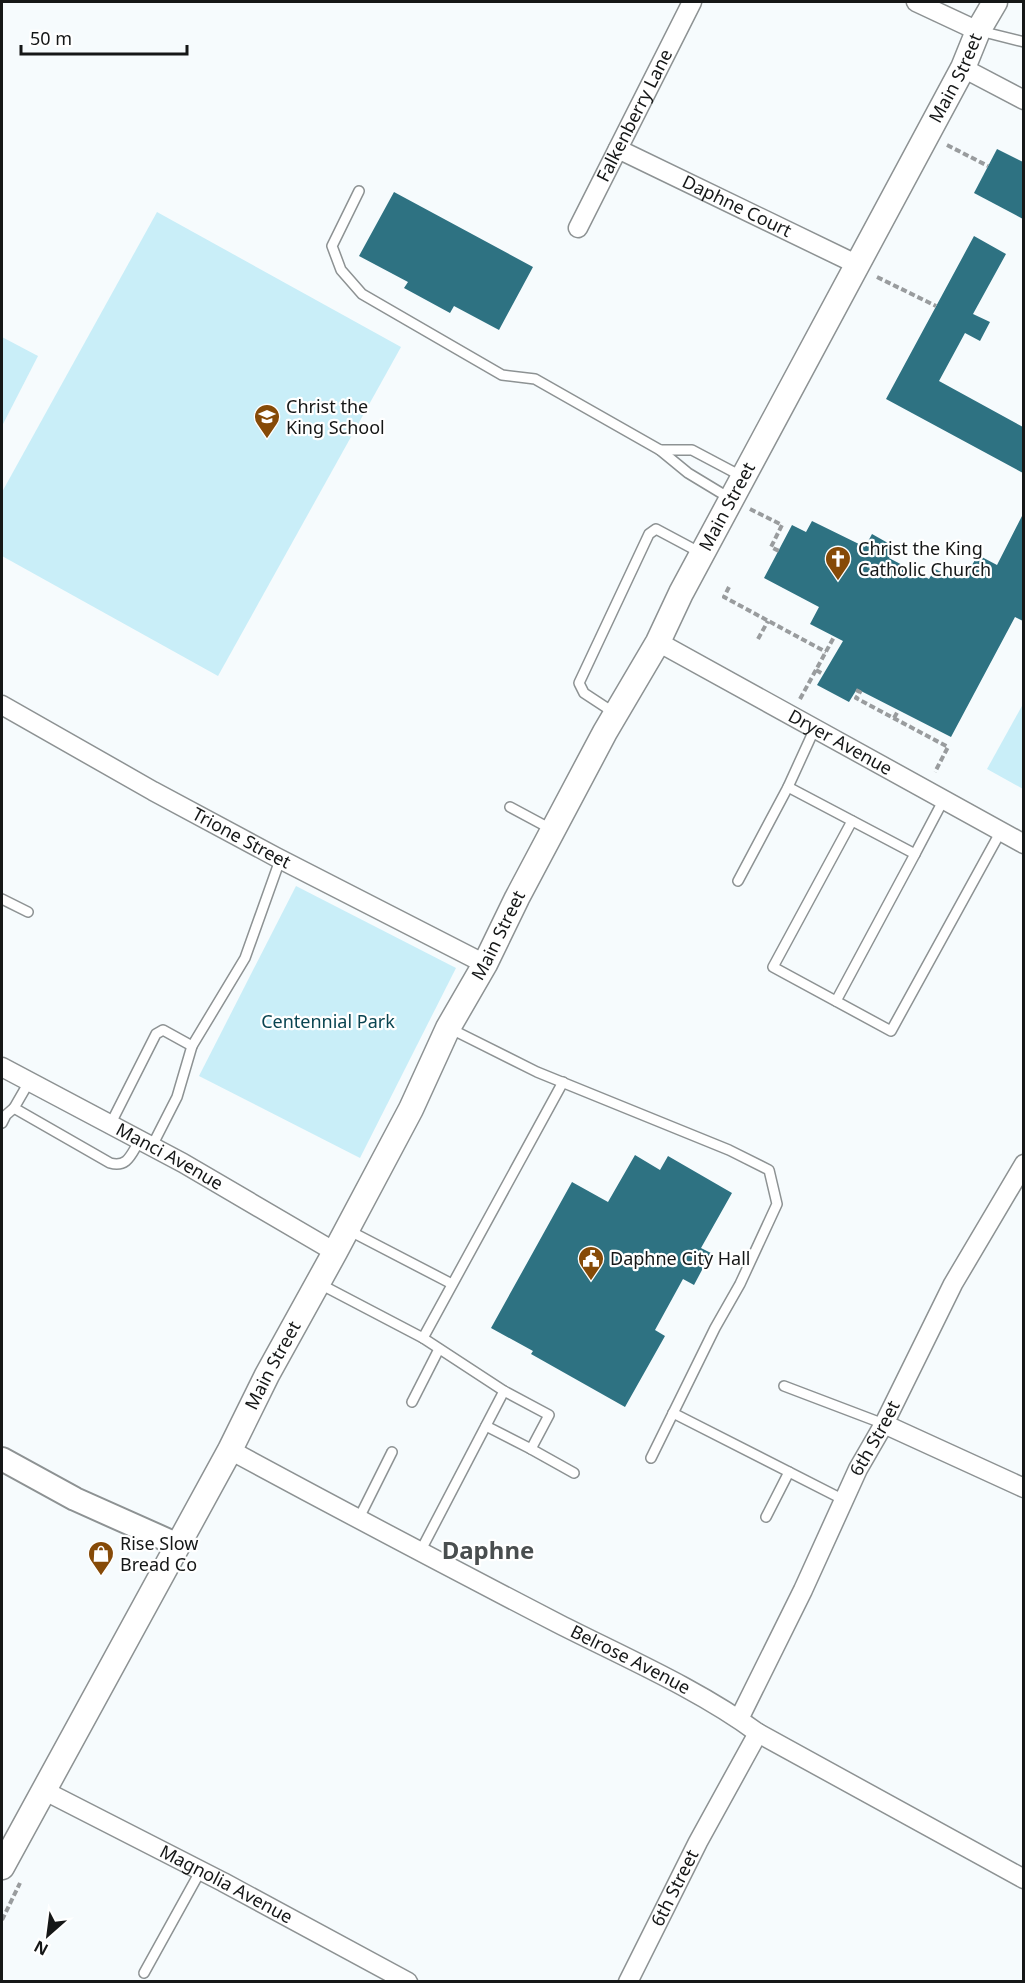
<svg xmlns="http://www.w3.org/2000/svg" width="1025" height="1983" viewBox="0 0 1025 1983" font-family="'Noto Sans',sans-serif">
<style>
.green{fill:#c9eef8}
.building{fill:#2e7282}
.lines{fill:none;stroke-linecap:round;stroke-linejoin:round}
.service-casing{stroke:#8d9293;stroke-width:12}
.minor-casing{stroke:#8d9293;stroke-width:21}
.tertiary-casing{stroke:#8d9293;stroke-width:26}
.secondary-casing{stroke:#8d9293;stroke-width:27}
.path{stroke:#999c9e;stroke-width:4;stroke-dasharray:6 3;stroke-linecap:butt}
.service{stroke:#fff;stroke-width:9}
.minor{stroke:#fff;stroke-width:18}
.tertiary{stroke:#fff;stroke-width:22}
.secondary{stroke:#fff;stroke-width:24}
.labels{text-anchor:middle;stroke-width:4.5;stroke-linejoin:round;paint-order:stroke}
.street-label{font-size:18px;fill:#151717;stroke:#fff}
.poi-label{font-size:18px;fill:#151717;stroke:#fff;text-anchor:start}
.park-label{font-size:18px;fill:#094451;stroke:#fff}
.district-label{font-size:24px;font-weight:bold;fill:#494e4f;stroke:#fff}
</style>
<rect width="100%" height="100%" fill="#f6fbfd"/>
<!-- green -->
<g class="green">
<path d="M157 212 401 347 218 676 2 556V492Z"/>
<path d="M2 337 38 356 2 426Z"/>
<path d="M1023 704V789L987 769Z"/>
<path d="M296 886 456 968 360 1158 199 1076Z"/>
</g>
<!-- building -->
<g class="building">
<path d="M997 149 1023 162V219L974 193Z"/>
<path d="M394 192 533 267 499 330 454 306 450 313 404 288 408 282 359 256Z"/>
<path d="M974 236 1006 254 973 314 990 322 980 341 965 333 939 381 1023 427V473L886 399Z"/>
<path d="M1023 514V621L1015 617 951 737 857 689 849 702 817 685 843 641 810 624 819 607 764 578 792 525 806 532 812 521 865 547 872 534 895 547 889 558 929 579 935 569 953 578 962 567 969 570 978 555 997 565Z"/>
<path d="M635 1155 660 1170 668 1156 732 1193 701 1248 711 1253 694 1285 683 1279 655 1330 665 1336 625 1407 531 1354 533 1351 491 1328 572 1182 608 1202Z"/>
</g>
<g class="lines">
<defs>
<g id="service">
<path d="M980 31 1024 42"/>
<path d="M359 191 332 246 341 270 362 294 502 375 535 379 660 450 688 473 731 499"/>
<path d="M660 450H692L743 477"/>
<path d="M616 714 584 693 579 683 649 534 656 529 701 553"/>
<path d="M788 787 915 854 836 1001"/>
<path d="M510 807 551 829"/>
<path d="M852 821 773 967 891 1031 1001 831"/>
<path d="M915 854 944 799"/>
<path d="M738 881 788 787 815 728"/>
<path d="M2 899 28 912"/>
<path d="M449 1028 537 1072 729 1150 769 1170 777 1204 740 1284 715 1328 651 1458"/>
<path d="M29 1082 14 1108 110 1163C128 1168 131 1154 140 1140"/>
<path d="M2 1123 6 1115 14 1108"/>
<path d="M110 1125 156 1034 163 1030 192 1046"/>
<path d="M152 1146 177 1097 192 1046 245 958 280 860"/>
<path d="M348 1230 452 1284"/>
<path d="M318 1283 423 1338 504 1391 549 1415 531 1449 486 1426"/>
<path d="M423 1338 563 1082"/>
<path d="M784 1386 884 1424"/>
<path d="M412 1402 439 1349"/>
<path d="M673 1413 844 1500"/>
<path d="M531 1449 574 1473"/>
<path d="M766 1517 789 1472"/>
<path d="M358 1520 392 1452"/>
<path d="M420 1552 504 1391"/>
<path d="M144 1973 201 1870"/>
</g>
<g id="minor">
<path d="M916 2 978 31"/>
<path d="M963 68 1024 100"/>
<path id="s1" d="M618 149 856 264"/>
<path id="s2" d="M578 228 692 2"/>
<path id="s3" d="M658 642 1024 844"/>
<path id="s4" d="M2 705 153 791 276 857 485 964"/>
<path id="s5" d="M2 1067 183 1163 335 1252"/>
<path d="M884 1424 1024 1488"/>
<path id="s6" d="M230 1450C339 1509 449 1567 559 1624 624 1657 700 1690 758 1733L1024 1879"/>
<path id="s7" d="M739 1719 803 1590 858 1469 884 1424 953 1284 1024 1164"/>
<path id="s8" d="M43 1790 223 1882 408 1982"/>
<path id="s9" d="M628 1982 698 1842 758 1733"/>
</g>
<path id="tertiary" d="M2 1459 75 1499 178 1545"/>
<g id="secondary">
<path id="s10" d="M2 1867 230 1450 267 1375 335 1252 411 1109 448 1028 485 964 517 898 605 732 658 642 681 593 963 68 978 31 995 2"/>
</g>
</defs>
<!-- service casing -->
<use href="#service" class="service-casing"/>
<!-- minor casing -->
<use href="#minor" class="minor-casing"/>
<!-- tertiary casing -->
<use href="#tertiary" class="tertiary-casing"/>
<!-- secondary casing -->
<use href="#secondary" class="secondary-casing"/>
<!-- path -->
<g class="path">
<path d="M947 145 988 166"/>
<path d="M877 277 936 306"/>
<path d="M750 509 782 525 771 547 779 551"/>
<path d="M729 587 724 597 826 652"/>
<path d="M758 639 768 621"/>
<path d="M816 670 823 674"/>
<path d="M856 690 860 692 856 698 948 747 935 772"/>
<path d="M800 699 834 637"/>
<path d="M894 718 898 711"/>
<path d="M2 1920 20 1883"/>
</g>
<!-- service -->
<use href="#service" class="service"/>
<!-- minor -->
<use href="#minor" class="minor"/>
<!-- tertiary -->
<use href="#tertiary" class="tertiary"/>
<!-- secondary -->
<use href="#secondary" class="secondary"/>
</g>
<!-- icons -->
<defs>
<symbol id="school-pin" viewBox="-11 -11 22 30"><path d="M0 17L-7.5 6A9.5 9.5 0 1 1 7.5 6Z" fill="#864a07" stroke="#fff"/><path d="M0-5L7-2L0 1L-7-2ZM-4 1L0 2.5L4 1V4Q0 6-4 4Z" fill="#fff"/></symbol>
<symbol id="church-pin" viewBox="-11 -11 22 30"><path d="M0 17L-7.5 6A9.5 9.5 0 1 1 7.5 6Z" fill="#864a07" stroke="#fff"/><path d="M-1.2-6h2.4v3.5h3.3v2.4h-3.3V6h-2.4V-.1h-3.3v-2.4h3.3Z" fill="#fff"/></symbol>
<symbol id="civic-pin" viewBox="-11 -11 22 30"><path d="M0 17L-7.5 6A9.5 9.5 0 1 1 7.5 6Z" fill="#864a07" stroke="#fff"/><path d="M-.6-6.5H3V-4.5H.6V-3L4-1V1h2V6H-6V1h2V-1L-.6-3ZM-1.2 2.5V6h2.4V2.5Z" fill="#fff"/></symbol>
<symbol id="shop-pin" viewBox="-11 -11 22 30"><path d="M0 17L-7.5 6A9.5 9.5 0 1 1 7.5 6Z" fill="#864a07" stroke="#fff"/><path d="M-5-2.5h2.3a2.7 3.5 0 0 1 5.4 0H5L5.5 6h-11ZM-1.5-2.5h3a1.5 2.3 0 0 0-3 0Z" fill="#fff"/></symbol>
</defs>
<g fill-rule="evenodd">
<use href="#school-pin" x="252" y="402" width="30" height="40"/>
<use href="#church-pin" x="823" y="544" width="30" height="40"/>
<use href="#civic-pin" x="576" y="1244" width="30" height="40"/>
<use href="#shop-pin" x="86" y="1539" width="30" height="40"/>
</g>
<g class="labels">
<!-- street labels -->
<g class="street-label">
<text dy="6" stroke="none"><textPath href="#s10" startOffset="2028">Main Street</textPath></text>
<text dy="6" stroke="none"><textPath href="#s2" startOffset="126">Falkenberry Lane</textPath></text>
<text dy="6" stroke="none"><textPath href="#s1" startOffset="132">Daphne Court</textPath></text>
<text dy="6" stroke="none"><textPath href="#s10" startOffset="1542">Main Street</textPath></text>
<text dy="6" stroke="none"><textPath href="#s3" startOffset="208">Dryer Avenue</textPath></text>
<text dy="6" stroke="none"><textPath href="#s4" startOffset="274">Trione Street</textPath></text>
<text dy="6" stroke="none"><textPath href="#s10" startOffset="1056">Main Street</textPath></text>
<text dy="6" stroke="none"><textPath href="#s5" startOffset="190">Manci Avenue</textPath></text>
<text dy="6" stroke="none"><textPath href="#s10" startOffset="570">Main Street</textPath></text>
<text dy="6" stroke="none"><textPath href="#s7" startOffset="312">6th Street</textPath></text>
<text dy="6" stroke="none"><textPath href="#s6" startOffset="452">Belrose Avenue</textPath></text>
<text dy="6" stroke="none"><textPath href="#s8" startOffset="206">Magnolia Avenue</textPath></text>
<text dy="6" stroke="none"><textPath href="#s9" startOffset="105">6th Street</textPath></text>
</g>
<!-- poi labels -->
<g class="poi-label">
<text x="286" y="413">Christ the<tspan x="286" dy="21">King School</tspan></text>
<text x="858" y="555">Christ the King<tspan x="858" dy="21">Catholic Church</tspan></text>
<text x="610" y="1265">Daphne City Hall</text>
<text x="120" y="1550">Rise Slow<tspan x="120" dy="21">Bread Co</tspan></text>
</g>
<!-- park labels -->
<g class="park-label">
<text x="328" y="1028">Centennial Park</text>
</g>
<!-- district labels -->
<g class="district-label">
<text x="488" y="1559">Daphne</text>
</g>
</g>
<!-- border -->
<rect width="1025" height="1983" fill="none" stroke="#151717" stroke-width="6"/>
<!-- north arrow -->
<g transform="translate(48 1935) rotate(208)" stroke="#ffffff" stroke-width="4.5" paint-order="stroke">
<path d="M0-4.5L10 22L0 15L-10 22Z" fill="#151717"/>
<text y="-9" font-size="16" font-weight="bold" text-anchor="middle" fill="#151717">N</text>
</g>
<!-- scale -->
<path d="M21 45v9h166v-9" fill="none" stroke="#151717" stroke-width="3"/>
<text x="30" y="45" font-size="18" fill="#151717" stroke="#ffffff" stroke-width="4.5" paint-order="stroke">50 m</text>
</svg>
